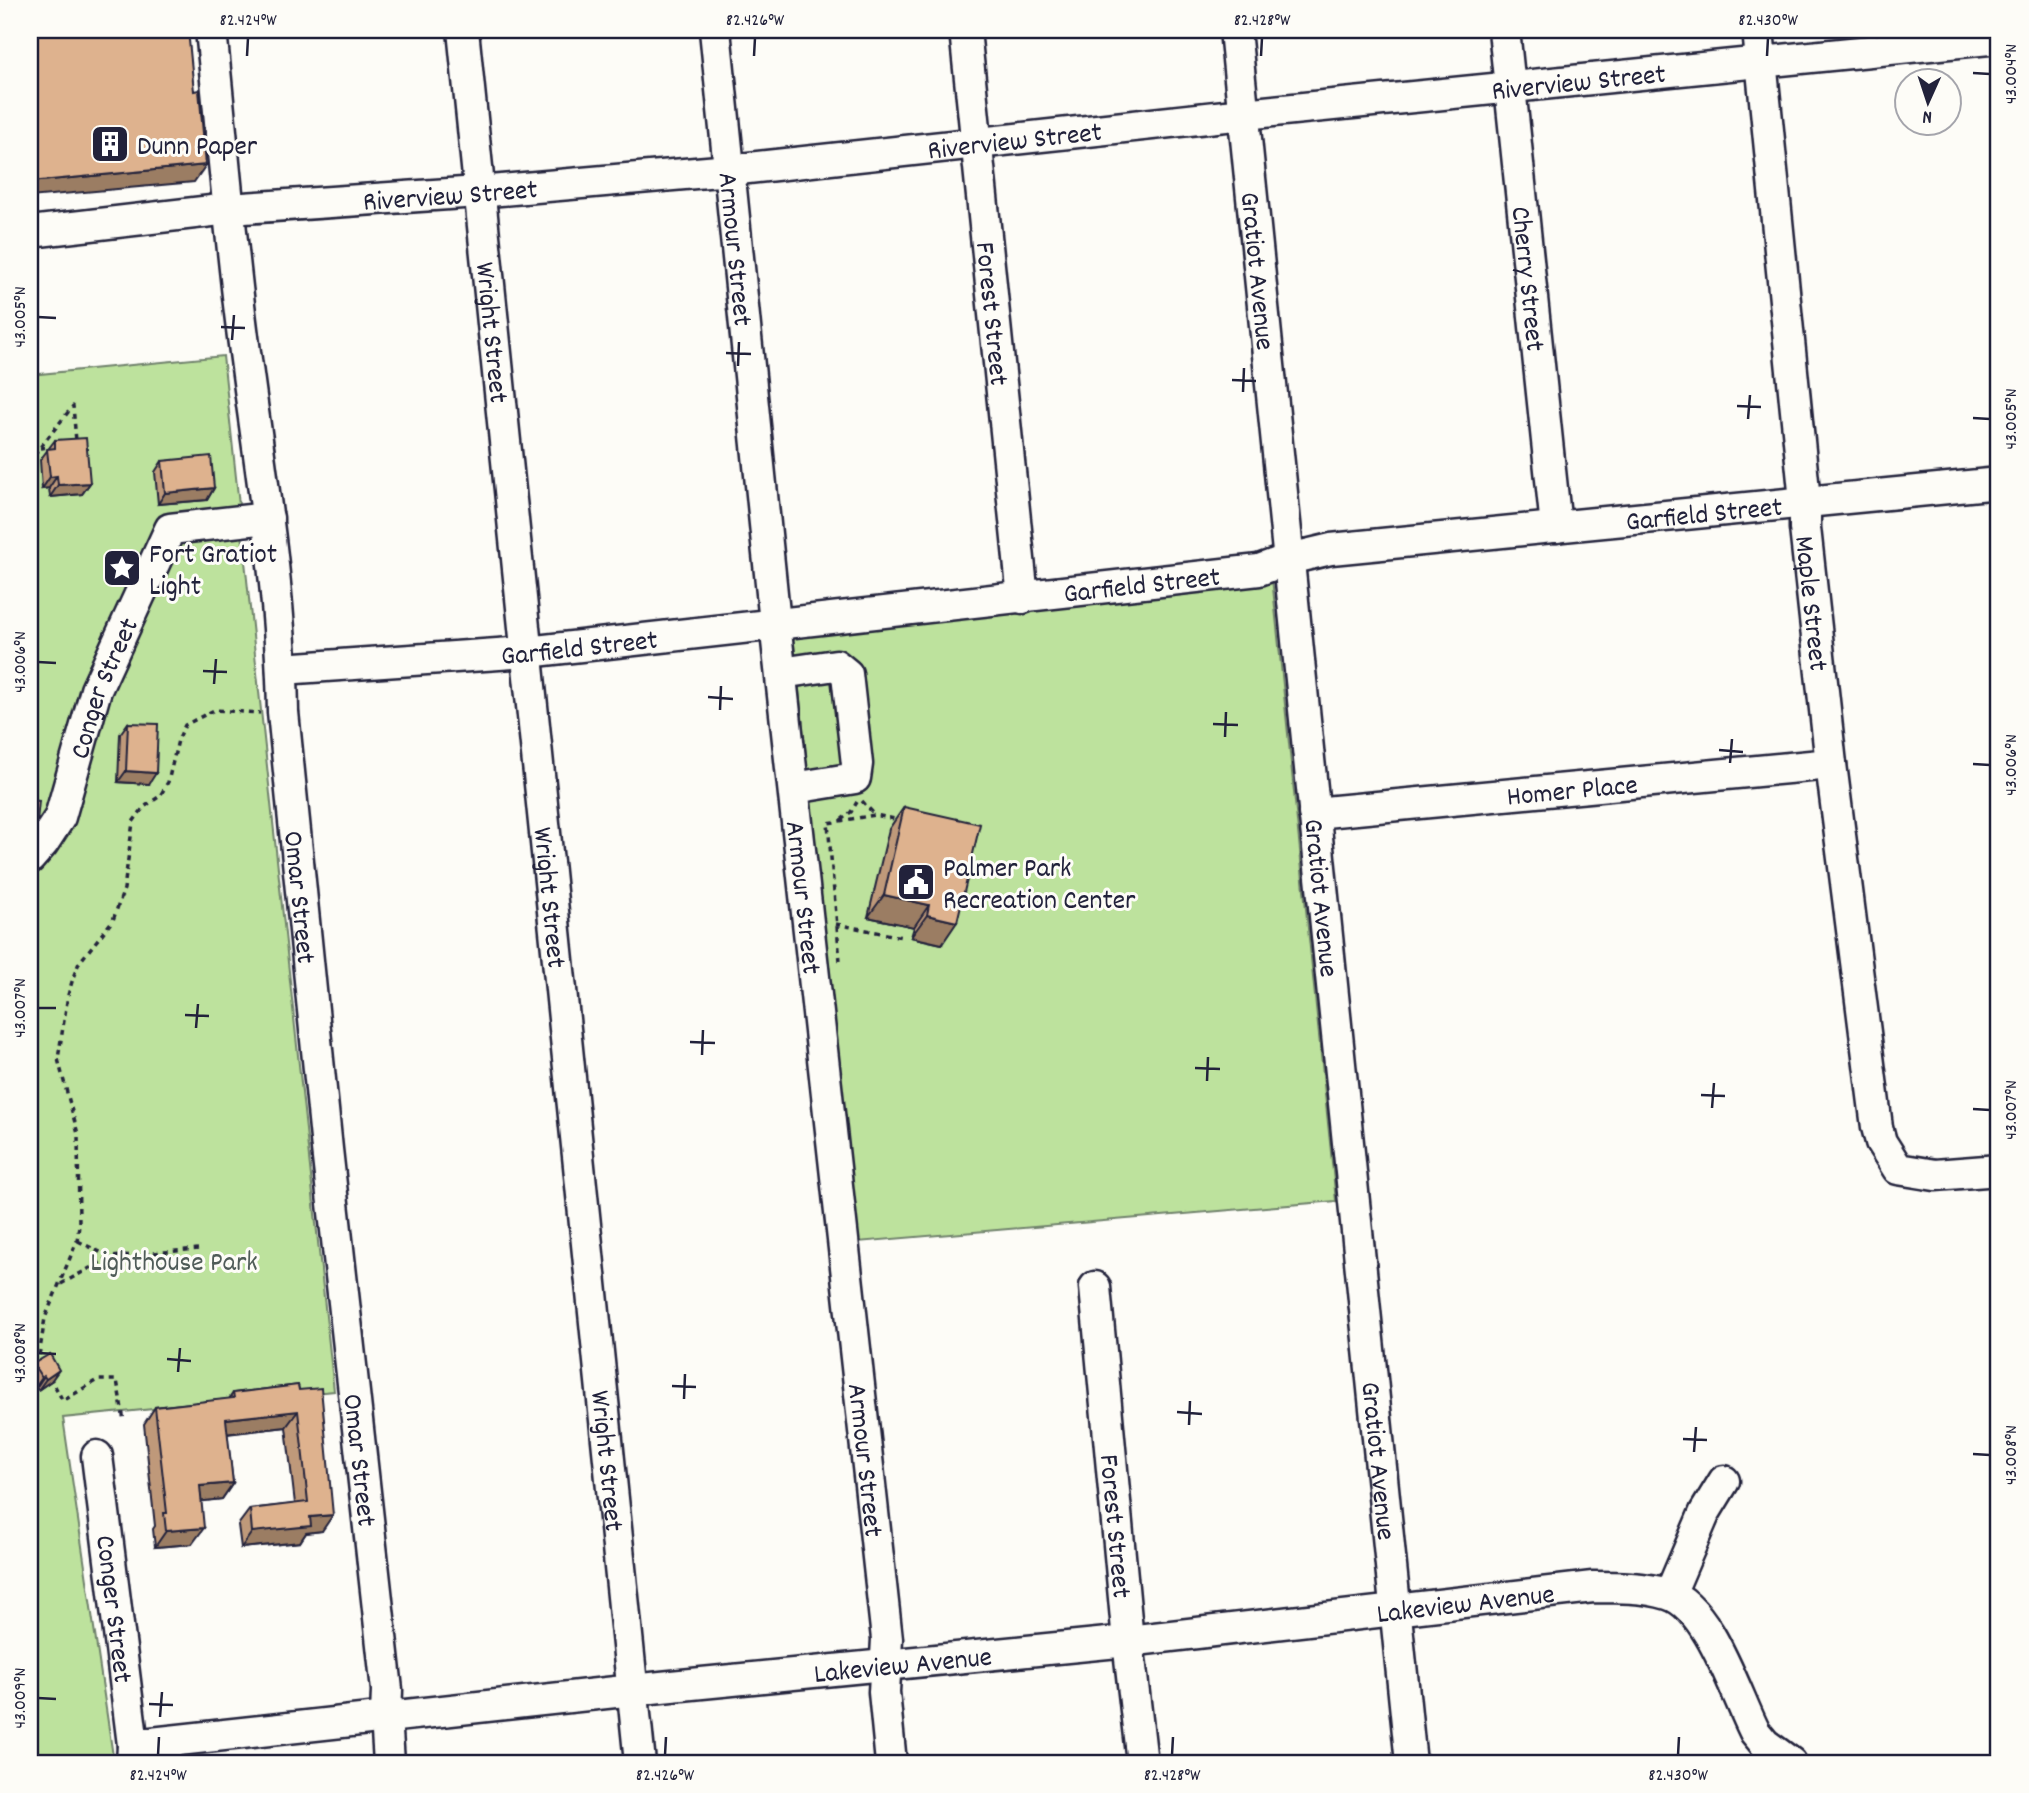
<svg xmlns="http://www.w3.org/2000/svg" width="2029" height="1793" viewBox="0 0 2029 1793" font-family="Dekko,sans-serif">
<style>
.green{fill:#bde29d;stroke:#70826c;stroke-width:2}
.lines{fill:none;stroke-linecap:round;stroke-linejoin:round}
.minor-casing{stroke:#22223b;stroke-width:35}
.path{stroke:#22223b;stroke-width:3.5;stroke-dasharray:5 5;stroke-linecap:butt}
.minor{stroke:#fdfcf7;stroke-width:30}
.wall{fill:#bf997a;stroke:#22223b;stroke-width:2}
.shaded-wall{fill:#9b7d63;stroke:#22223b;stroke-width:2}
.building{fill:#deb28e;stroke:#22223b;stroke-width:2}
.ticks{fill:none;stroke:#22223b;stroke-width:2.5}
.labels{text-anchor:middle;stroke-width:6;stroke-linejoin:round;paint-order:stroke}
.street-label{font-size:28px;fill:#22223b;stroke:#fdfcf7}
.poi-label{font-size:28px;fill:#22223b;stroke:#fdfcf7;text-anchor:start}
.park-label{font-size:28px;fill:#505c58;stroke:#fdfcf7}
.neatline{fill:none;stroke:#22223b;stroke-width:2.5}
.ticks-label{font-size:18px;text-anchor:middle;fill:#22223b}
</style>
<rect width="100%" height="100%" fill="#fdfcf7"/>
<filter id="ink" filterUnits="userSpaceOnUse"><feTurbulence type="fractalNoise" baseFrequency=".0143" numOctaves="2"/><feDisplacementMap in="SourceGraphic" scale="14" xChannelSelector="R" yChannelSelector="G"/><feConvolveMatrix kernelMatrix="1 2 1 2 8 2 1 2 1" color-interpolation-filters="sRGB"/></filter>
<g filter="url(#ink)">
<!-- green -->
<g class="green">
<path d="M223 356 334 1391 63 1418 114 1763H30V375Z"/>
<path d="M1272 578 1336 1201 858 1242 792 625Z"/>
</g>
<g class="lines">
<defs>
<g id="minor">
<path id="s1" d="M211 30C221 127 229 224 241 321 257 451 281 581 283 712L327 1149 387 1690 386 1716 389 1763"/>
<path id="s2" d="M463 30 640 1763"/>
<path id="s3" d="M715 30 775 623 887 1639 884 1692 891 1763"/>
<path id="s4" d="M965 30 1023 598"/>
<path id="s5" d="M1235 30 1411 1763"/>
<path id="s6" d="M1504 30 1556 527"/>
<path id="s7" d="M1758 30 1805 501V528L1831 764 1877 1127 1881 1142 1898 1169 1935 1175 1999 1170"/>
<path id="s8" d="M30 232 229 209 478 192 730 170 1244 114 1999 38"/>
<path id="s9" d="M282 669 527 652 1259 570 1289 559 1331 549 1999 483"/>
<path d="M781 673 836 665 847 674 857 764 855 778 794 788"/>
<path id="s10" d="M1314 813 1831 764"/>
<path id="s11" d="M30 858 43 843 60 817 96 690 170 529 268 518"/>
<path id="s12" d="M1095 1287 1128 1641 1142 1763"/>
<path id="s13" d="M97 1456 133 1745 132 1763"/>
<path d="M1670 1594 1705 1512 1724 1481"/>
<path id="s14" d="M133 1745 661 1687 1128 1641 1593 1587C1617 1587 1644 1587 1668 1594 1709 1606 1736 1695 1755 1732L1765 1744 1791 1763"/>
</g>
</defs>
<!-- minor casing -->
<use href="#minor" class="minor-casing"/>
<!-- path -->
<g class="path">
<path d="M40 448 52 447"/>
<path d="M30 492 33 487 30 460 73 406 76 441"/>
<path d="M862 801 875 815"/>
<path d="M841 820 851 812 857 802"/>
<path d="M836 924 902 937"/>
<path d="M840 961 828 823 875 815 900 820"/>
<path d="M78 1241 110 1257"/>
<path d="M61 1284 110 1257 198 1249"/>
<path d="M43 1364 39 1356 45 1318 77 1241 79 1225 78 1134 58 1059 68 995 74 975 79 963 113 920 124 889 133 822 144 807 160 796 168 782 178 740 185 725 214 710 260 713"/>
<path d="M50 1377 63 1401 97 1380H117L124 1421"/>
</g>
<!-- minor -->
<use href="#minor" class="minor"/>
</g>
<!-- wall -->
<g class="wall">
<path d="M55 440 90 483 82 494 50 497 49 488 42 489 40 460Z"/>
<path d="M162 461 214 488 207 500 158 504 155 472Z"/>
<path d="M128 723 149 784 118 782 120 734Z"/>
<path d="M904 807 942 944 911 937 914 927 868 917 889 829Z"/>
<path d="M33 1364 51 1381 38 1390 36 1388 34 1389 30 1382V1369Z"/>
<path d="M298 1385 322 1531 306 1533 300 1542 241 1548 238 1525 250 1509 295 1504 286 1427 227 1434 233 1483 222 1499 201 1501 192 1544 155 1547 153 1529 155 1526 144 1424 155 1407 229 1399 233 1393Z"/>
</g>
<!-- shaded-wall -->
<g class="shaded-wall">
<path d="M206 165 194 182 30 197V182Z"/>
<path d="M57 476 49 488 42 489 50 477Z"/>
<path d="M90 483 82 494 50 497 58 485Z"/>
<path d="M214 488 207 500 158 504 165 493Z"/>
<path d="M126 771 156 773 149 784 118 782Z"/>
<path d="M884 895 929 905 914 927 868 917Z"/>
<path d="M927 915 957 922 942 944 911 937Z"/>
<path d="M59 1370 51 1381 38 1390 46 1379Z"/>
<path d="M44 1376 36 1388 34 1389 42 1378Z"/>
<path d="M298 1411 286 1427 214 1435 226 1419Z"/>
<path d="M233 1483 222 1499 188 1503 200 1486Z"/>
<path d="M333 1515 322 1531 306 1533 300 1542 241 1548 252 1532 310 1517Z"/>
<path d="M204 1528 192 1544 155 1547 166 1531Z"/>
</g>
<!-- building -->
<g class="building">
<path d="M30 30H188L194 91 199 90 206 165 30 182Z"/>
<path d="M86 438 90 483 58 485 57 476 50 477 47 449 55 448V440Z"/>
<path d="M211 456 214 488 165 493 162 461Z"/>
<path d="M128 723 158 724 156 773 126 771Z"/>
<path d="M30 800 39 801 37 821 30 829Z"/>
<path d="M904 807 980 824 957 922 927 915 929 905 884 895Z"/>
<path d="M50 1354 59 1370 46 1379 44 1376 42 1378 33 1364Z"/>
<path d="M298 1385 299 1390 321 1388 333 1515 310 1517 311 1526 252 1532 250 1509 308 1502 298 1411 226 1419 233 1483 200 1486 204 1528 166 1531 164 1513H167L155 1407 234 1398 233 1393Z"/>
</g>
</g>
<!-- ticks -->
<path class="ticks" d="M247 56 248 38M754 56 755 38M1261 56 1262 38M1767 56 1768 38M1973 73 1990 74M38 317 56 318M221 327 245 328M232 340 234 315M726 353 751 354M738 366 739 342M1232 380 1256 381M1243 392 1244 368M1737 406 1761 407M1973 418 1990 419M1748 419 1750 395M38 662 56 663M203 671 227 672M214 684 216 659M708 697 733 699M720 710 721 686M1213 724 1238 725M1225 737 1226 712M1719 750 1743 752M1730 763 1732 739M1973 764 1990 765M38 1008H56M185 1015 209 1016M196 1028 198 1004M690 1042 715 1043M702 1055 703 1030M1195 1068 1220 1069M1207 1081 1208 1057M1701 1095 1725 1096M1712 1108 1714 1083M1973 1109 1990 1110M38 1353 56 1354M167 1359 191 1361M178 1372 180 1348M672 1386 696 1387M684 1399 685 1374M1177 1412 1202 1414M1189 1425 1190 1401M1683 1439 1707 1440M1694 1452 1696 1427M1973 1454 1990 1455M38 1698 56 1699M149 1704 173 1705M160 1717 162 1692M158 1755 159 1737M665 1755 666 1737M1172 1755 1173 1737M1678 1755 1679 1737"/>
<!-- icons -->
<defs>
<symbol id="building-square" viewBox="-11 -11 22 22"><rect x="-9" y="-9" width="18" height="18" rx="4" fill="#22223b" stroke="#fdfcf7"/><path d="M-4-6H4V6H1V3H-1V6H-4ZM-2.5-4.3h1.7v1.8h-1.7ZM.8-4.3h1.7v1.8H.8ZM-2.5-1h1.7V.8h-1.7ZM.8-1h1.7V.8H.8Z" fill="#fff"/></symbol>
<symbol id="sight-square" viewBox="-11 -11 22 22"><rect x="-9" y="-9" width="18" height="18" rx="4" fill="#22223b" stroke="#fdfcf7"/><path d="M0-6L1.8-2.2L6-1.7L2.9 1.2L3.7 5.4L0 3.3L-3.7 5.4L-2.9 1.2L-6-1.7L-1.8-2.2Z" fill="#fff"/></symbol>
<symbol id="civic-square" viewBox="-11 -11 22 22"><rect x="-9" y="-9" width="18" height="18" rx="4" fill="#22223b" stroke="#fdfcf7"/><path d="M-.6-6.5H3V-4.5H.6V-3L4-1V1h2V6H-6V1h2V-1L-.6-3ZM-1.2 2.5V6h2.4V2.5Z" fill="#fff"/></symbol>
</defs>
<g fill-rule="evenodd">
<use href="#building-square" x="88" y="122" width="44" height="44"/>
<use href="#sight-square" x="100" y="546" width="44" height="44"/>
<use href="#civic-square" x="894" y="860" width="44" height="44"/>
</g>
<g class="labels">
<!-- street labels -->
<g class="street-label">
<text dy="10" stroke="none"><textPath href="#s8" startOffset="1556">Riverview Street</textPath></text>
<text dy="10" stroke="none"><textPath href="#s8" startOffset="989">Riverview Street</textPath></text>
<text dy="10" stroke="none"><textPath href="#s8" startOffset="422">Riverview Street</textPath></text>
<text dy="10" stroke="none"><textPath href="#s3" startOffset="220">Armour Street</textPath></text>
<text dy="10" stroke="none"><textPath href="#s5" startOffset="242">Gratiot Avenue</textPath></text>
<text dy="10" stroke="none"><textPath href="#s6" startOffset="250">Cherry Street</textPath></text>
<text dy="10" stroke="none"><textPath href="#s4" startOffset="285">Forest Street</textPath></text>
<text dy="10" stroke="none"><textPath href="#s2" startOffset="304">Wright Street</textPath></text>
<text dy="10" stroke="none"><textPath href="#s9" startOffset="1432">Garfield Street</textPath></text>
<text dy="10" stroke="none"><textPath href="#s9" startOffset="864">Garfield Street</textPath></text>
<text dy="10" stroke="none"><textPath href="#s7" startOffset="576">Maple Street</textPath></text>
<text dy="10" stroke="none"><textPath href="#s9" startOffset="298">Garfield Street</textPath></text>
<text dy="10" stroke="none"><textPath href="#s11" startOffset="187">Conger Street</textPath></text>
<text dy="10" stroke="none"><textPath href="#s10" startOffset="259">Homer Place</textPath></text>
<text dy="10" stroke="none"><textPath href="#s1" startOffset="872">Omar Street</textPath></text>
<text dy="10" stroke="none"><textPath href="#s2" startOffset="872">Wright Street</textPath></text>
<text dy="10" stroke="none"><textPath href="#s3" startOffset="872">Armour Street</textPath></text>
<text dy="10" stroke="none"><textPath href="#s5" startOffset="872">Gratiot Avenue</textPath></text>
<text dy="10" stroke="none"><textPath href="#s1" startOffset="1438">Omar Street</textPath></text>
<text dy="10" stroke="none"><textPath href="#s2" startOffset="1438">Wright Street</textPath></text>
<text dy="10" stroke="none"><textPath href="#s3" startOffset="1438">Armour Street</textPath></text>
<text dy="10" stroke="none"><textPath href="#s5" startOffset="1438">Gratiot Avenue</textPath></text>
<text dy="10" stroke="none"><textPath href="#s12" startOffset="240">Forest Street</textPath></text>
<text dy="10" stroke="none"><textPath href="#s14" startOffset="1340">Lakeview Avenue</textPath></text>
<text dy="10" stroke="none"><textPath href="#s13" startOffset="154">Conger Street</textPath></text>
<text dy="10" stroke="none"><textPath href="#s14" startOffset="774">Lakeview Avenue</textPath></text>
</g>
<!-- poi labels -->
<g class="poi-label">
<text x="137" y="154">Dunn Paper</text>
<text x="149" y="562">Fort Gratiot<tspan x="149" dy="32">Light</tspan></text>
<text x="943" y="876">Palmer Park<tspan x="943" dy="32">Recreation Center</tspan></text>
</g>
<!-- park labels -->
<g class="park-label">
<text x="174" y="1270">Lighthouse Park</text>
</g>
</g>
<!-- margin -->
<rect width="2029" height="1793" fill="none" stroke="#fdfcf7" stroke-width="77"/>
<!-- north arrow -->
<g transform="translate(1928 102) rotate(183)"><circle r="33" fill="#fdfcf7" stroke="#a5a5ac" stroke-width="2"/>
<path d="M0-5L12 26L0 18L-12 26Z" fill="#22223b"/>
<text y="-10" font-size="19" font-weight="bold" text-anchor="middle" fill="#22223b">N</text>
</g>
<rect x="38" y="38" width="1952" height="1717" class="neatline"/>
<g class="ticks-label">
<text x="248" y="25">82.424°W</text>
<text x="755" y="25">82.426°W</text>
<text x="1262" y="25">82.428°W</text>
<text x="1768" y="25">82.430°W</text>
<text transform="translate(2010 74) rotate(-90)" y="6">43.004°N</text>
<text transform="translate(19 317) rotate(-90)" y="6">43.005°N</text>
<text transform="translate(2010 419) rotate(-90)" y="6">43.005°N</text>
<text transform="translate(19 662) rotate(-90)" y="6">43.006°N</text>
<text transform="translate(2010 765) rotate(-90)" y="6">43.006°N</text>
<text transform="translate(19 1008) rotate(-90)" y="6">43.007°N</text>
<text transform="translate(2010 1110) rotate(-90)" y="6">43.007°N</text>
<text transform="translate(19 1353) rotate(-90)" y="6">43.008°N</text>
<text transform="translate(2010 1455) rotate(-90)" y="6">43.008°N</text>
<text transform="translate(19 1698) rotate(-90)" y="6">43.009°N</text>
<text x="158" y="1780">82.424°W</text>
<text x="665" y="1780">82.426°W</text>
<text x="1172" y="1780">82.428°W</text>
<text x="1678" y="1780">82.430°W</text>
</g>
</svg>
